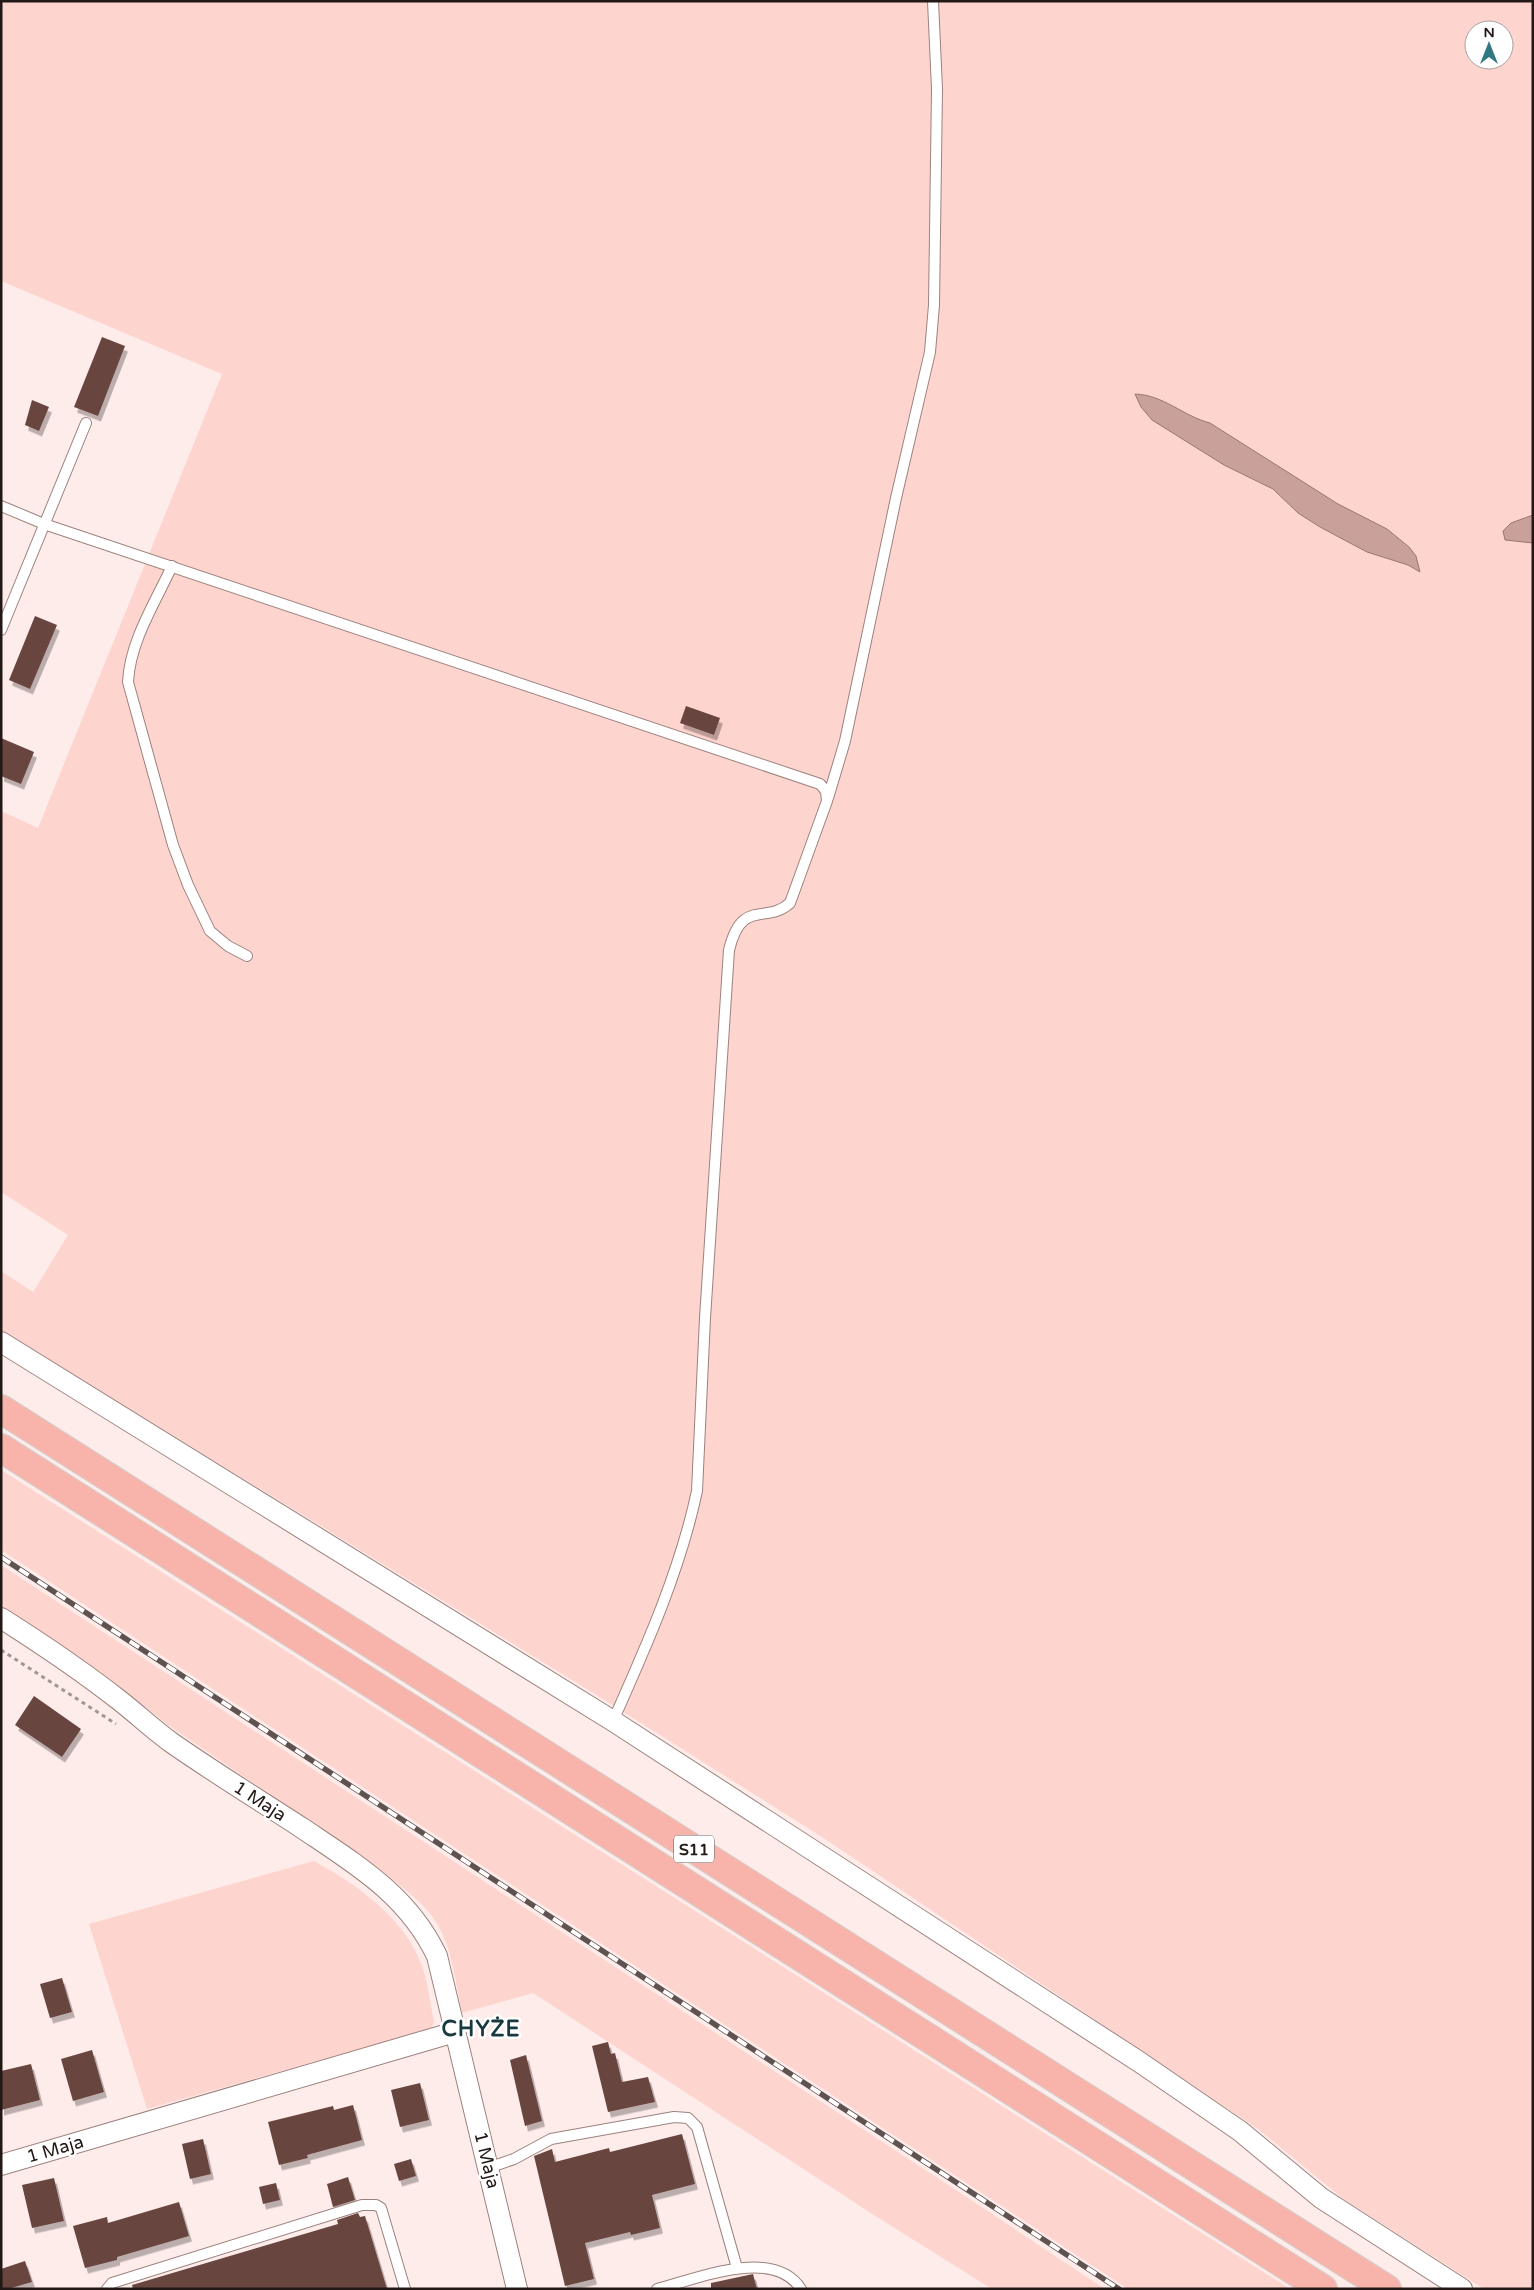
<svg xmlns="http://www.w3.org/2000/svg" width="1534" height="2290" viewBox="0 0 1534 2290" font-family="'Varela Round',sans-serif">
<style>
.green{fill:#fed4ce;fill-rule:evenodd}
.water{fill:#caa09a;stroke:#987772}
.building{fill:#694540;filter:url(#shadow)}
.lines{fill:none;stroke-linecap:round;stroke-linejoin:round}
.lane-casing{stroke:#9c827e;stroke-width:12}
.street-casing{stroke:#9c827e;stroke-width:22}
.highway-casing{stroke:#d3d1d0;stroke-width:30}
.path{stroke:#a49593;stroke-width:3;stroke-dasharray:4 4;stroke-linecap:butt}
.lane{stroke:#fff;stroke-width:10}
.street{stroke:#fff;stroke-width:20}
.highway{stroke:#f8b4aa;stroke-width:28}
.rail-casing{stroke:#5f5351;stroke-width:5.5}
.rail{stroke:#fff;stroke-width:4;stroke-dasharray:11;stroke-linecap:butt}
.labels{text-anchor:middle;stroke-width:5;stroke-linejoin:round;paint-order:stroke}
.shield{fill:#fff;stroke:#645d5c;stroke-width:1}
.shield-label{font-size:16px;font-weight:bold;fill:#221816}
.street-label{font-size:18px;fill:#221816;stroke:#fff}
.district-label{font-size:22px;font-weight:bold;letter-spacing:1px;fill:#183a3f;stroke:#fff}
</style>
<defs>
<filter id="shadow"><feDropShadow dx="3" dy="5.5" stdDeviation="0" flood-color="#0004"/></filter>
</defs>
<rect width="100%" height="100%" fill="#feecea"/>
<!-- green -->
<g class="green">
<path d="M1 1H1533V2289H1484L1342 2198 1258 2129 825 1839 598 1696 1 1330V1271L33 1292 68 1235 1 1192V811L38 828 222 374 1 281ZM1474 30H1504V60H1474ZM1136 394C1164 395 1184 416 1210 423L1338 504 1387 529 1409 547 1420 572 1408 565 1367 552 1320 527 1298 513 1273 489 1224 465 1152 420 1141 407Z"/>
<path d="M1 1470 1290 2289H1128L1 1550Z"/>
<path d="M1 1565 965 2196 1105 2289H992L877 2217 533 1993 462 2013C456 1985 453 1953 439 1927 426 1903 399 1885 378 1868L168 1725 121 1688 1 1609Z"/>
<path d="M314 1861C354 1883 401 1915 419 1959 428 1978 430 2002 434 2022L431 2029 147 2109 89 1924Z"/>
</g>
<!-- water -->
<g class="water">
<path d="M1135 394C1164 395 1183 416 1210 423L1338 504 1387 529 1409 547 1416 556 1420 572 1408 565 1367 552 1320 527 1298 513 1273 489 1224 465 1152 420 1141 407Z"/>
<path d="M1533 515V543L1505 540 1503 531 1511 523Z"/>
</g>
<!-- building -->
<g class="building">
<path d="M102 337 125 346 98 416 74 407Z"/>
<path d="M32 400 49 407 39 431 25 425Z"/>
<path d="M35 616 57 625 30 689 9 680Z"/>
<path d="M686 706 720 718 714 735 680 723Z"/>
<path d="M1 738 34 752 21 784 1 776Z"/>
<path d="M34 1696 81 1729 62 1757 15 1725Z"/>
<path d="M62 1978 72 2012 50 2018 40 1984Z"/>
<path d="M608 2042 611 2054 615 2053 622 2082 648 2077 655 2102 608 2112 592 2046Z"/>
<path d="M92 2050 104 2092 73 2101 61 2059Z"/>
<path d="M526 2055 542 2121 525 2126 510 2060Z"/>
<path d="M31 2064 40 2100 1 2110V2071Z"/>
<path d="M420 2083 429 2120 400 2127 391 2090Z"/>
<path d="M353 2105 362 2140 307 2155 308 2158 279 2165 268 2122 333 2106 334 2110Z"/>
<path d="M682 2134 695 2184 652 2195 660 2228 631 2235 630 2232 585 2243 594 2279 565 2286 534 2156 552 2149 555 2162 609 2148 610 2152Z"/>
<path d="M203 2139 211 2174 190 2179 182 2144Z"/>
<path d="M411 2159 416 2176 399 2181 394 2164Z"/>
<path d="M348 2177 355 2200 333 2207 327 2184Z"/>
<path d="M54 2178 64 2221 32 2228 22 2185Z"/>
<path d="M276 2183 280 2200 263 2204 259 2187Z"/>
<path d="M179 2202 189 2236 117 2257V2260L85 2268 73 2226 107 2217 108 2223Z"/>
<path d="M358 2213 360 2217 365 2216 387 2289H133L132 2285 338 2224 337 2220Z"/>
<path d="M25 2261 32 2282 8 2289H1V2269Z"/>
<path d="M753 2274 757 2289H711V2283Z"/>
</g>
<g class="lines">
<defs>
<g id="lane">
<path d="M1 506 44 524 820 784 826 791 827 801 790 903C766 925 742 897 729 950L705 1318 697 1491C680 1571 646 1647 613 1721"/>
<path d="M172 566C155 603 130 641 128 682L173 845 188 885 210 931 228 946 247 956"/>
<path d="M1 630 86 423"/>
<path d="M828 798 845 741 896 498 930 352 934 305 937 89 933 1"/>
<path d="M488 2168 514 2159 551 2139 674 2117 688 2118 697 2127 737 2268"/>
<path d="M107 2289 112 2283 362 2205H376L381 2208 405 2289"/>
<path d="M657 2289C697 2279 773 2246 801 2289"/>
</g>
<g id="street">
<path d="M1 1342 613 1721 1138 2061 1240 2131 1321 2198 1462 2289"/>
<path d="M1 1618C42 1644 82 1671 119 1700 137 1714 154 1730 172 1743 215 1773 259 1800 302 1828 357 1865 408 1895 437 1956L517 2289"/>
<path d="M1 2165 455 2032"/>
</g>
<g id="highway">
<path d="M1 1409 1387 2289"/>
<path d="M1 1448 1323 2289"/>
</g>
</defs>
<!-- lane casing -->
<use href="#lane" class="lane-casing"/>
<!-- street casing -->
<use href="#street" class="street-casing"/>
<!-- highway casing -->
<use href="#highway" class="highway-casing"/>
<!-- path -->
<path class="path" d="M1 1650 116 1724"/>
<!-- lane -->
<use href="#lane" class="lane"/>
<!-- street -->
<use href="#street" class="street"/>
<!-- highway -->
<use href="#highway" class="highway"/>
<defs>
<path id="rail" d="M1 1557 1119 2289"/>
</defs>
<!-- rail casing -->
<use href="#rail" class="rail-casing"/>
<!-- rail -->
<use href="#rail" class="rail"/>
</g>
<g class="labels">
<!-- shield labels -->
<rect class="shield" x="674" y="1835.5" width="40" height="27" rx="4"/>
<g class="shield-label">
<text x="694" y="1855">S11</text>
</g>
<!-- street labels -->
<g class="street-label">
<text transform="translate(260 1801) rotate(33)" y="6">1 Maja</text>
<text transform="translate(55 2149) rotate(-16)" y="6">1 Maja</text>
<text transform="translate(487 2160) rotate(76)" y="6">1 Maja</text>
</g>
<!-- district labels -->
<g class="district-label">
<text x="481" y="2036">CHYŻE</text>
</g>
</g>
<!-- border -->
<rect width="1534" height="2290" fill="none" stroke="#221816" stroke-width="5"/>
<!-- north arrow -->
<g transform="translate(1489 45)"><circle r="24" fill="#ffffff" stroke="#a7a3a2"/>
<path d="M0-4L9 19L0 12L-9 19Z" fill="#307781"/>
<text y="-8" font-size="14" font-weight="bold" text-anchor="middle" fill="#221816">N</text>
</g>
</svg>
